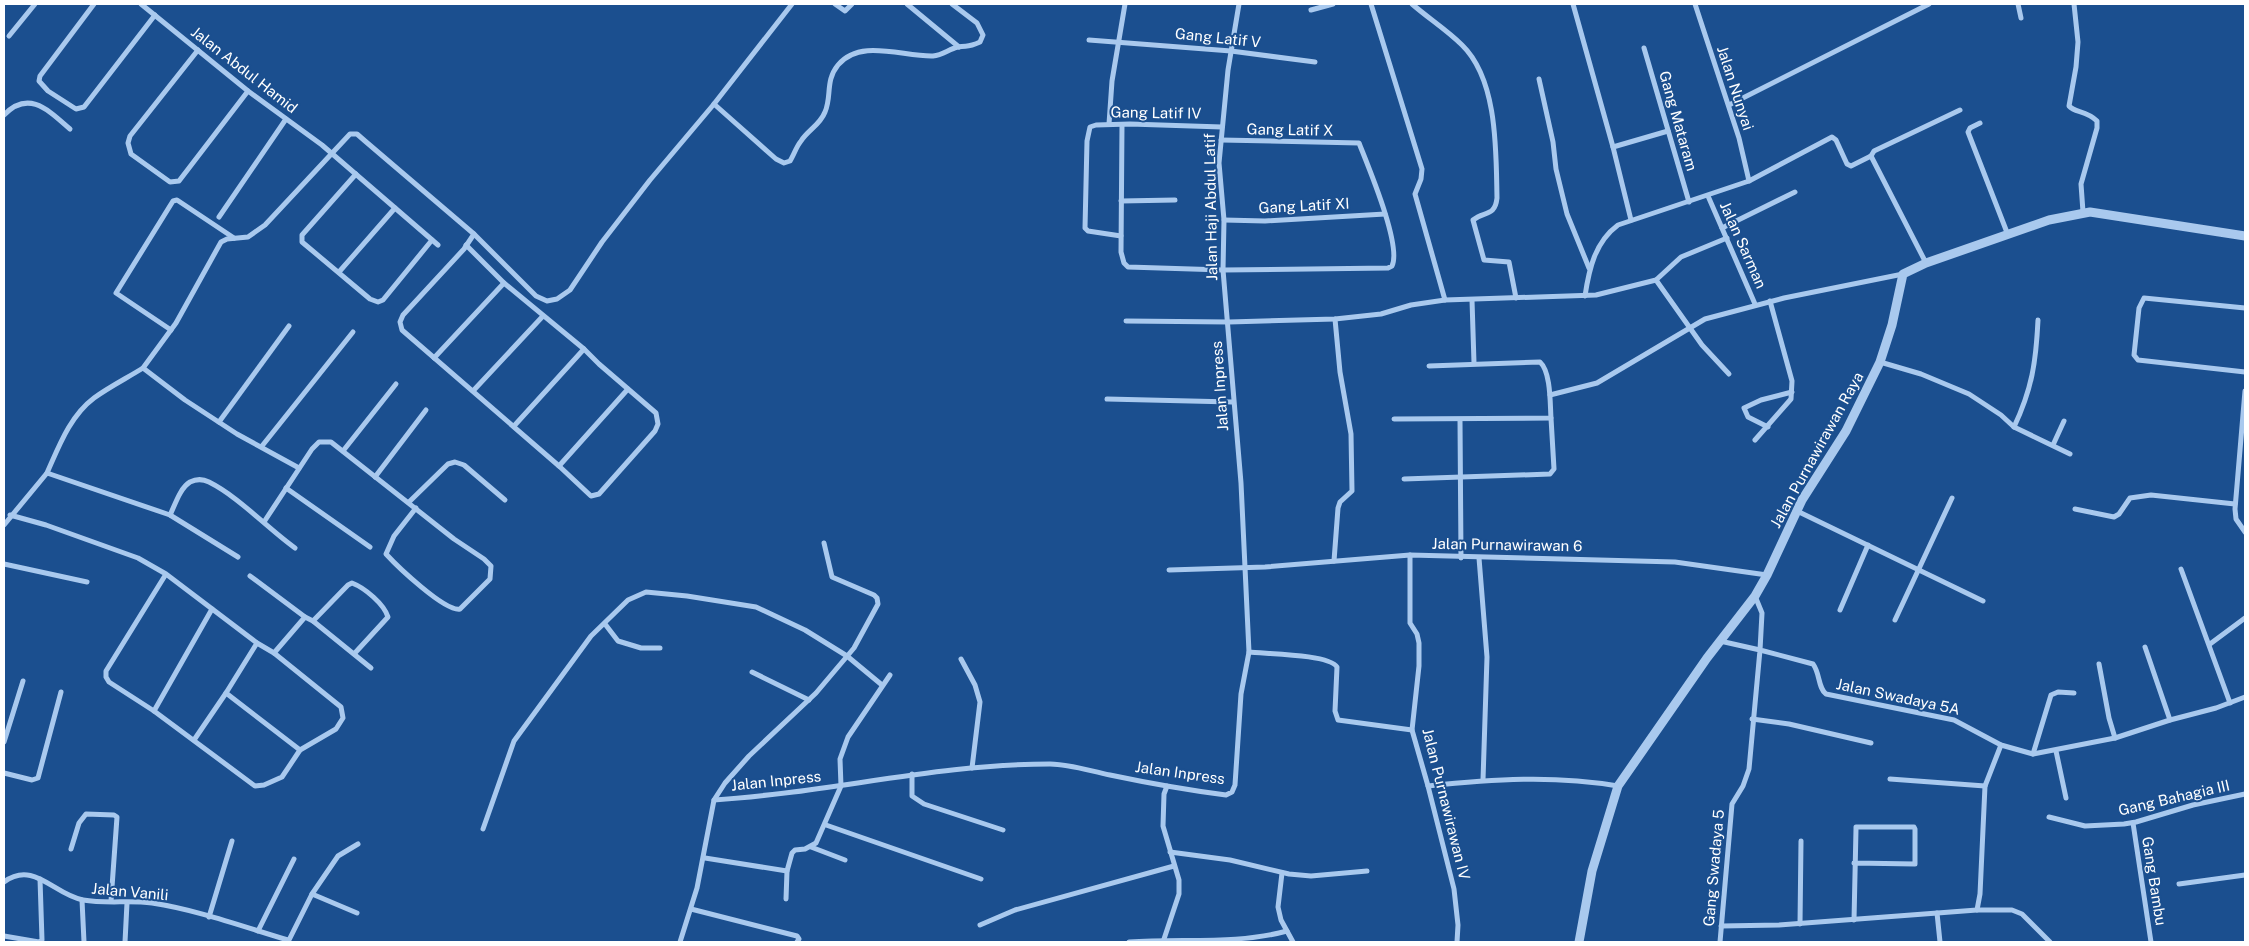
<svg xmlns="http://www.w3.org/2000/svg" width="2249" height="946" viewBox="0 0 2249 946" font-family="'Public Sans',sans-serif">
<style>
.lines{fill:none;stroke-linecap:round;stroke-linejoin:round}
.minor{stroke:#a9c9ee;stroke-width:5}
.tertiary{stroke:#a9c9ee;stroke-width:9}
.labels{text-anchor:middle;stroke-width:4;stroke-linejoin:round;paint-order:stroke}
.street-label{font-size:15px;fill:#fff;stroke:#1b4f8f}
</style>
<rect width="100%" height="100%" fill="#1b4f8f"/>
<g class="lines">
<!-- minor -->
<g class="minor">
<path d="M94 4 40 76 39 81 48 91 76 109 84 107 155 15"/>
<path d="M141 4 248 91 322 145 438 245"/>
<path d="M835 4 845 11 852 4"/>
<path d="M907 4 959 47"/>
<path d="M1371 4 1422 169 1421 179 1415 194 1445 300"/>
<path d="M1412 4C1428 18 1447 30 1462 45 1498 80 1496 152 1497 198 1495 217 1484 211 1473 220L1484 260 1509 262 1516 298"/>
<path d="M1573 4 1613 147 1631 220"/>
<path d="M1695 4 1739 138 1749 181"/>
<path d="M2018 4 2021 18"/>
<path d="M2074 4 2078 42 2076 67 2069 106C2075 113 2086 110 2097 121V128L2081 184 2083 212"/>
<path d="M1311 10 1333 4"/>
<path d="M9 36 35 4"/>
<path d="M1089 40 1231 51 1315 62"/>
<path d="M1644 48 1689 202"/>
<path d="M198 50 130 136 128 143 131 154 170 182 179 181 248 91"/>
<path d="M1539 79 1553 142 1556 169 1567 214 1589 268"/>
<path d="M714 104 776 159 784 163 790 161C794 155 796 147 801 141 808 130 820 125 825 112 832 96 825 81 838 65 860 38 903 57 933 56 943 55 949 49 958 47 968 45 967 48 980 42L983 35 977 23 952 4"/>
<path d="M1729 105 1929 4"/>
<path d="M4 115C29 89 49 111 70 129"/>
<path d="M1980 123 1970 128 1968 132 2008 235"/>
<path d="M1109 124 1112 81 1125 4"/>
<path d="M1122 125 1121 252 1124 263 1128 267 1223 270 1388 268 1392 266C1402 246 1368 166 1359 143L1221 140"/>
<path d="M1613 147 1668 131"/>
<path d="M1871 156 1926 263"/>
<path d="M356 174 302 235V242L308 247 370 299 378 302 383 300 432 240"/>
<path d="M1708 196 1755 304"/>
<path d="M1121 201 1175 200"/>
<path d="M219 217 286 119"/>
<path d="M1224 220 1265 221 1385 214"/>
<path d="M1722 228 1795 192"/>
<path d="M474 234 464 249 403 315 400 322 402 330 559 466 628 389"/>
<path d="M1121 236 1088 231 1085 228 1087 141 1090 127 1096 125 1130 124 1222 127"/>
<path d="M466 245 504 283 584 349 599 364 656 413 658 424 655 431 599 494 591 496 559 466"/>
<path d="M339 272 395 208"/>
<path d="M1656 280 1702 345 1729 374"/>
<path d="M1585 296C1589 269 1595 242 1618 225L1749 181 1832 137 1836 140 1847 164 1851 166 1871 156 1874 151 1960 110"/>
<path d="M1472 300 1474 363"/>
<path d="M2245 308 2144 298 2139 308 2134 355 2138 360 2245 372"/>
<path d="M1126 321 1229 322 1335 319 1381 314 1411 305 1445 300 1596 295 1656 280 1681 257 1727 238"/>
<path d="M171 330 116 293 173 201 177 200 234 238"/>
<path d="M434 358 504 283"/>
<path d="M1880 362 1921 374 1969 394 2001 415 2014 427 2070 454"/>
<path d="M143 368 176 323 221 242 227 239 248 237 265 225 350 134H357L365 141 474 234 536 296 547 301 557 299 570 290 602 242 650 180 714 104 792 4"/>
<path d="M473 391 543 316"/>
<path d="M2245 391 2235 509 2236 519 2245 532"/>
<path d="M1550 395 1597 383 1705 319 1784 298 1903 274"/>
<path d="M1107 399 1232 402"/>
<path d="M1394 419 1551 418C1550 404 1551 372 1540 362L1429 366"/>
<path d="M1460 420 1461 558"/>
<path d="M219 422 289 326"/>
<path d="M514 426 584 349"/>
<path d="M1768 427 1748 417 1744 408 1761 400 1792 392"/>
<path d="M2014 427C2032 389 2036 362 2038 320"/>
<path d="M1755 440 1791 399 1792 381 1770 301"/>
<path d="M2053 445 2064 421"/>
<path d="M262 446 353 332"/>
<path d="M343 451 396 384"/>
<path d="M47 473C59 446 70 416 94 398 109 387 127 378 143 368L185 400 237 434 299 468"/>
<path d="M375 477 426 410"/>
<path d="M1404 479 1550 474 1554 469 1551 418"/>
<path d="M286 488 370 547"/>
<path d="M409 502 448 464 455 462 464 465 505 500"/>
<path d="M2075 509 2114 517 2119 514 2130 498 2151 495 2235 504"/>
<path d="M1797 511 1983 601"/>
<path d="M10 515 46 525 138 558 166 574 257 643 274 653 341 707 343 718 336 729 300 750 282 777 264 785 255 786 154 711 109 682 106 677V671L166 574"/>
<path d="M170 515C175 505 180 488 190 482 196 479 203 479 209 482 239 497 267 528 295 548"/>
<path d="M264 522 312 449 319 442H331L454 539 484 559 491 566 490 579 460 609C445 612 397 566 386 554L394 536 416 508"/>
<path d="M4 525 47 473 170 515 238 557"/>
<path d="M1410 555V623L1417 634 1419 643V666L1412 730 1428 786 1454 889 1458 925 1457 942"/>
<path d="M1479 558 1487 657 1483 780"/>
<path d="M1334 561 1338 508 1340 502 1352 491 1351 434 1340 372 1335 319"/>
<path d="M4 564 87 582"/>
<path d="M2181 569 2230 703"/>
<path d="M1169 570 1265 567 1410 555 1675 562 1767 575"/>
<path d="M250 576 305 617"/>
<path d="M1755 596 1762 613 1760 650 1813 664C1820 673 1818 688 1826 694L1954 720 2001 745 2033 754 2115 738 2170 720 2216 708 2245 697"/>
<path d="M1840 610 1868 545"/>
<path d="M1895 620 1952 498"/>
<path d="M313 621 348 585 352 583C365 588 384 604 388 617L354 654"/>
<path d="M605 624 618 641 641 648H660"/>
<path d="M2210 644 2245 618"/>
<path d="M2145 647 2170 720"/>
<path d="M1249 652C1265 654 1329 654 1337 667L1335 711 1338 720 1412 730"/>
<path d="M274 653 305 617 313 621 371 668"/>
<path d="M961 659 975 685 980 702 972 768"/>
<path d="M2099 664 2109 718 2115 738"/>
<path d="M752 672 809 700"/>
<path d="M226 693 300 750"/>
<path d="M154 711 212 609"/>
<path d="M1752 719 1789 724 1871 743"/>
<path d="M194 740 226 693 257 643"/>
<path d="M4 742 23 681"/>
<path d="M2056 751 2066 798"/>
<path d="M2033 754 2051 695 2058 692 2074 693"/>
<path d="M4 773 32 780 38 778 61 692"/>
<path d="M912 774V796L924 804 1003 830"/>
<path d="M1890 779 1985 786"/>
<path d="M1428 786C1492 779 1555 775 1618 786"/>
<path d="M714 800C827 793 937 764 1050 764 1069 764 1090 771 1110 775 1148 783 1187 790 1226 795L1232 792 1235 785 1241 694 1249 652 1241 483 1223 270 1224 220 1219 163 1228 70 1239 4"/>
<path d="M2049 817 2085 826 2124 824 2136 822 2193 805 2245 794"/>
<path d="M2133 823 2151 942"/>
<path d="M826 825 981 879"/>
<path d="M483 829 514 741 591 636 628 600 646 592 687 596 756 607 805 630 847 656 882 685"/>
<path d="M811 847 845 860"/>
<path d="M71 849 79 823 86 814 114 815 117 817 111 901"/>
<path d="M1170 852 1230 860 1289 874 1311 876 1367 871"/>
<path d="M705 858 787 871"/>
<path d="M1282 873 1278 907 1281 920 1293 942"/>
<path d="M4 882C34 860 54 895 83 900 106 904 129 900 152 903 198 910 244 927 288 940"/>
<path d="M2179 884 2245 875"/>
<path d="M312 894 357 913"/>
<path d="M786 899 787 871 792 853 795 850 805 849 816 843 841 786 840 759 848 737 890 675"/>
<path d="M82 900 84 942"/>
<path d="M691 909 797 936 799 939 797 942"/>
<path d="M1977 910 1980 894 1985 786 2001 745"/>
<path d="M1937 913 1940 942"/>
<path d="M209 917 232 841"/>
<path d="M1854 920 1856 829V827H1914L1915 829V864L1854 863"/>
<path d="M1800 924 1801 841"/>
<path d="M980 925 1015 910 1174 866"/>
<path d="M1721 926 1779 925 1977 910H2012L2022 914 2050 942"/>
<path d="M258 931 294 859"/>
<path d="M4 936 39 942 42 940 40 879"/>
<path d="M125 942 127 903"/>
<path d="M288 942 312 894 338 856 358 844"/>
<path d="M680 942 697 888 714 800 725 783 749 756 816 693 854 648 878 604 877 598 874 595 832 577 824 543"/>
<path d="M1129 942C1182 938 1235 945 1287 931"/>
<path d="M1163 942 1179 894V880L1163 826 1164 794 1167 786"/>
<path d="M1720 942 1732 804 1743 786 1749 769 1760 650 1720 641"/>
</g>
<!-- tertiary -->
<path class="tertiary" d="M1579 942 1592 871 1618 786 1707 658 1755 596 1767 575 1802 500 1846 431 1880 362 1892 325 1903 274 1926 263 2049 220 2090 212 2245 236"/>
</g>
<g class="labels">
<!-- street labels -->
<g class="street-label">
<text transform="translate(1218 38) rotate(6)" y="5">Gang Latif V</text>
<text transform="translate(244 70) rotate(38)" y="5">Jalan Abdul Hamid</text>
<text transform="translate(1735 88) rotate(72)" y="5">Jalan Nunyai</text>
<text transform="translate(1156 113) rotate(1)" y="5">Gang Latif IV</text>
<text transform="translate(1678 121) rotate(74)" y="5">Gang Mataram</text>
<text transform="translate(1290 130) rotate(1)" y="5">Gang Latif X</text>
<text transform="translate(1304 206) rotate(-3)" y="5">Gang Latif XI</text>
<text transform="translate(1211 207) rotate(-91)" y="5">Jalan Haji Abdul Latif</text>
<text transform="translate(1743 245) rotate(66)" y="5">Jalan Sarman</text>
<text transform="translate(1220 386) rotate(-94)" y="5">Jalan Inpress</text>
<text transform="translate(1817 450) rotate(-61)" y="5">Jalan Purnawirawan Raya</text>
<text transform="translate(1507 545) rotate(1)" y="5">Jalan Purnawirawan 6</text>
<text transform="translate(1898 697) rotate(12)" y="5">Jalan Swadaya 5A</text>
<text transform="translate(1180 773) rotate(8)" y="5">Jalan Inpress</text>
<text transform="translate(776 781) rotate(-6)" y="5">Jalan Inpress</text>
<text transform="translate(2174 798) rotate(-13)" y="5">Gang Bahagia III</text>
<text transform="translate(1446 804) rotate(76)" y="5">Jalan Purnawirawan IV</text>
<text transform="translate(1714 868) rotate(-85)" y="5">Gang Swadaya 5</text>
<text transform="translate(2154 881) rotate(81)" y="5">Gang Bambu</text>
<text transform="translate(130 892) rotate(5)" y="5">Jalan Vanili</text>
</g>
</g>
<!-- border -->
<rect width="2249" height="946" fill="none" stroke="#ffffff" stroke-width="10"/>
</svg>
